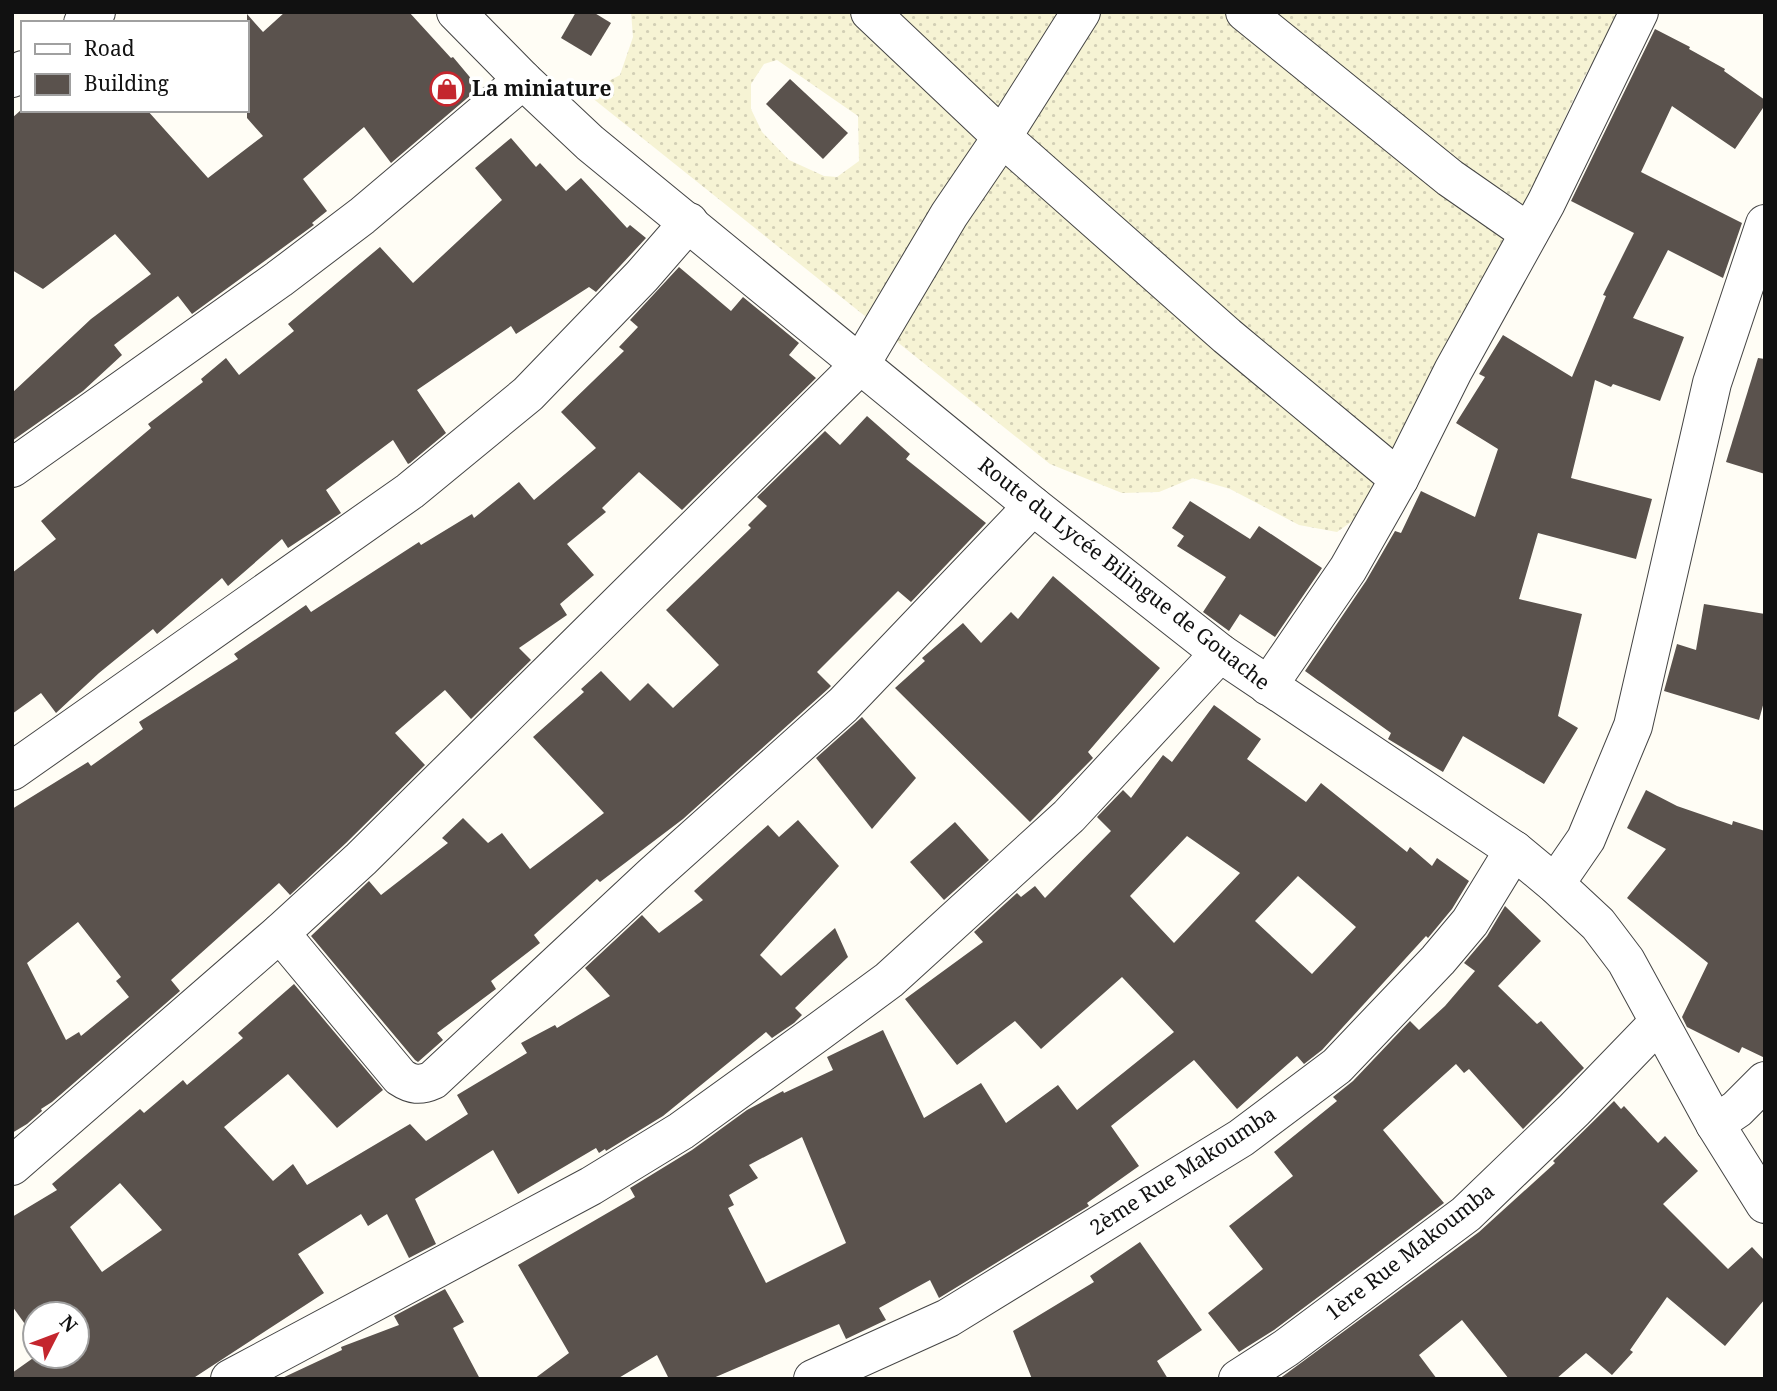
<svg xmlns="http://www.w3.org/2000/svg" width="1777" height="1391" viewBox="0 0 1777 1391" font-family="'Noto Serif',serif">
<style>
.farmland{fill:url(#farmland-dots);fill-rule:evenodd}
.building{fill:#5a524d;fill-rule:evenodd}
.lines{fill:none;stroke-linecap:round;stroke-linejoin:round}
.minor-casing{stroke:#444;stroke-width:40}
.minor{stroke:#fff;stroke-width:38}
.labels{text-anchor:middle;stroke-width:7;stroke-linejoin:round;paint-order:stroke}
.poi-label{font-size:21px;font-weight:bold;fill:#111;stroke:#fff;text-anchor:start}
.street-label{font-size:21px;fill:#111;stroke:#fff}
</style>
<defs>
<pattern id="farmland-dots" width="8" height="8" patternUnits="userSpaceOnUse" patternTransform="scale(1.75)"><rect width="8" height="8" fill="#f6f3d4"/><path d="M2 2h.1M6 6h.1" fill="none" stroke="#d2cfb5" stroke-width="1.8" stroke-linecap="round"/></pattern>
</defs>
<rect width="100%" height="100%" fill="#fffdf5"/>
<!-- farmland -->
<path class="farmland" d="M631 12H1621L1582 81 1407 455 1365 512 1337 532 1299 525 1230 489 1193 478 1159 492 1122 493 1050 464 586 93 620 75 633 37ZM777 60 858 116 859 161 837 177 824 176 789 160 762 132 751 109V84L764 64Z"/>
<!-- building -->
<g class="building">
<path d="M285 12H409L451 58 453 57 479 88 391 163 364 127 303 179 327 211 312 223 314 225 192 314 178 296 114 345 122 355 83 391 12 441V393L91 319 151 274 115 234 43 289 12 270V118L21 110H147L208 178 263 136 247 118V14L263 32Z"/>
<path d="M576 12H593L611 23 591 56 561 38Z"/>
<path d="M1655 29 1690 47 1689 49 1725 69 1724 71 1765 100V105L1735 149 1672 106 1641 172 1742 223 1723 278 1668 250 1633 318 1684 337 1660 401 1613 384 1611 387 1595 380 1571 478 1652 499 1636 559 1538 533 1519 599 1582 614 1558 716 1578 728 1544 784 1463 736 1443 772 1388 739 1391 733 1305 671 1366 581 1395 531 1401 533 1421 491 1475 517 1498 449 1456 423 1485 377 1479 374 1503 335 1572 377 1606 296 1603 295 1634 233 1571 201Z"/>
<path d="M790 79 848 133 823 159 766 104Z"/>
<path d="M511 138 536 167 540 163 566 191 581 178 627 228 630 225 646 238 596 292 589 287 516 334 511 326 417 390 446 433 410 463 408 464 393 440 326 490 341 513 288 548 282 539 228 586 222 578 157 634 153 629 99 673 56 713 41 693 12 714V573L56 539 41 521 151 428 148 424 203 382 201 379 226 358 239 375 294 331 288 324 380 247 413 283 502 200 475 168Z"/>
<path d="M679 267 731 311 743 297 799 343 789 355 816 378 682 510 639 472 602 508 606 512 567 544 594 575 560 604 567 615 519 648 531 660 471 719 445 690 395 733 425 765 346 843 290 895 279 883 171 980 180 991 52 1102 41 1109 42 1111 27 1124 12 1133V809L88 762 91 766 143 729 139 722 238 659 234 654 306 605 311 612 419 542 421 545 472 514 474 518 519 482 534 500 596 448 561 412 624 351 619 347 638 327 630 320ZM78 922 121 977 116 981 129 997 81 1036 79 1032 66 1040 27 963Z"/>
<path d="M1758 358 1765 359V474L1726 462Z"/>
<path d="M867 416 910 454 906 459 986 523 911 602 898 591 817 672 831 686 828 689 683 819 600 882 597 879 534 935 540 943 491 981 496 989 437 1033 443 1040 418 1062 415 1060 311 936 369 881 381 895 448 843 442 838 463 818 488 843 502 833 530 869 604 813 533 737 584 692 581 689 601 671 630 701 648 683 673 708 719 665 666 610 751 528 748 525 767 506 757 497 825 431 840 445Z"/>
<path d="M1190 501 1250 539 1259 526 1322 568 1275 637 1240 614 1229 631 1203 612 1226 577 1177 546 1184 536 1172 528Z"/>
<path d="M1053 576 1160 668 1088 752 1093 758 1030 822 895 688 925 661 922 658 963 623 981 643 1011 612 1018 619Z"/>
<path d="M1704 604 1765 614V698L1759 720 1664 691 1677 644 1696 650Z"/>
<path d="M1214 705 1261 739 1247 759 1306 802 1321 783 1407 852 1410 847 1432 866 1437 858 1469 881 1452 909 1428 938 1426 936 1322 1050 1304 1064 1297 1056 1237 1109 1194 1060 1111 1126 1139 1166 1087 1203 1089 1206 939 1298 930 1280 879 1308 886 1320 846 1339 839 1324 711 1379H669L657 1355 617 1379H534L569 1353 518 1265 635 1197 630 1188 692 1150 747 1110 783 1091 784 1093 833 1070 827 1057 883 1030 924 1118 981 1083 1006 1123 1058 1085 1077 1110 1174 1032 1122 977 1041 1049 1015 1021 957 1065 905 999 983 942 974 932 1017 893 1021 897 1035 886 1045 898 1111 831 1097 817 1123 790 1131 798 1163 755 1172 762ZM1187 836 1240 873 1174 943 1130 896ZM1298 876 1356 927 1312 974 1255 921ZM802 1137 846 1243 766 1283 728 1208 734 1205 729 1195 758 1178 749 1165Z"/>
<path d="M862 717 916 778 872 829 816 758Z"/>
<path d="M1646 790 1677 806 1732 825 1733 821 1765 831V1058L1742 1047 1739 1053 1687 1027 1682 1017 1708 963 1627 898 1666 849 1627 828Z"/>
<path d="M798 820 839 866 760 955 781 976 835 928 848 957 795 1008 802 1015 794 1023 772 1038 766 1032 663 1116 606 1151 605 1149 599 1153 596 1148 518 1194 493 1150 415 1199 436 1244 409 1258 387 1214 368 1226 361 1214 298 1254 324 1293 192 1379H12V1373L36 1356H77V1314H35V1338L12 1306V1217L57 1190 52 1184 140 1109 144 1113 183 1080 187 1085 243 1038 238 1033 294 984 383 1090 337 1128 288 1074 224 1127 273 1181 293 1164 307 1185 410 1124 426 1141 468 1114 457 1095 527 1053 521 1043 555 1025 557 1028 610 996 585 968 642 915 659 933 703 900 694 891 768 825 779 837ZM120 1183 162 1230 102 1272 70 1227Z"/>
<path d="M955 822 989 860 944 900 910 862Z"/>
<path d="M1505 906 1541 941 1498 986 1537 1024 1541 1021 1584 1068 1523 1129 1469 1069 1464 1073 1456 1064 1383 1130 1444 1203 1274 1330 1239 1352 1208 1313 1263 1269 1229 1226 1293 1176 1274 1152 1337 1101 1333 1097 1353 1081 1410 1021 1419 1030 1445 1006 1475 971 1464 963 1487 936Z"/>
<path d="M1614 1101 1621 1109 1624 1106 1658 1143 1665 1136 1698 1171 1663 1204 1728 1269 1752 1247 1765 1261V1299L1725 1346 1667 1297 1630 1350 1633 1352 1612 1375 1586 1353 1556 1379H1509L1462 1320 1419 1355 1437 1379H1279L1479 1232 1555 1163 1553 1161Z"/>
<path d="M1140 1242 1202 1330 1157 1361 1168 1379H1032L1013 1331 1094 1282 1090 1276Z"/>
<path d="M445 1289 464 1322 453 1328 480 1379H280L342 1350 341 1347 399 1325 394 1316Z"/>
</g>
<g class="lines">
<defs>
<g id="minor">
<path d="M456 12 523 80 590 143 1033 506 1220 653 1514 850 1555 884 1598 924 1626 961 1715 1124 1765 1204"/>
<path d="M870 12 1002 137 1227 336 1399 479"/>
<path d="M1245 12 1450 178 1529 233"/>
<path d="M83 23 96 12"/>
<path d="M12 78 23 70"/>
<path d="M12 468 279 279 362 216 523 80"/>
<path d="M1268 686 1348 569 1399 479 1453 371 1546 203 1639 12"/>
<path d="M12 771 410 491 528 394 642 276 689 222"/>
<path d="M1555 884 1586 839 1633 726 1712 383 1765 224"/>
<path d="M280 933 400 1077C412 1085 420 1086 433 1080L653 875 843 705 1033 506"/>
<path d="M1715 1124 1737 1109 1765 1081"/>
<path d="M12 1166 280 933 361 859 860 365 949 215 1002 137 1081 12"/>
<path d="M230 1379 591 1186 681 1131 817 1033 889 980 1069 816 1220 653"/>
<path d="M813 1379 948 1318 1241 1138 1337 1066 1438 960 1470 922 1514 850"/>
<path d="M1238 1379 1286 1348 1466 1214 1574 1110 1659 1022"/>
</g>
</defs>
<!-- minor casing -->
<use href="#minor" class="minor-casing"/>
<!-- minor -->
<use href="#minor" class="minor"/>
</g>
<!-- icons -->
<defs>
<symbol id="shop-ring" viewBox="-11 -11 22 22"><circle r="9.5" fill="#fff" stroke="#c4262e" stroke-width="1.5"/><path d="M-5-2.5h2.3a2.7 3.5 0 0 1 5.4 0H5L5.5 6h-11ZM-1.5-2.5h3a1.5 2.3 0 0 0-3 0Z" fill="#c4262e"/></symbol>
</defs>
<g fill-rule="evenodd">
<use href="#shop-ring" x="428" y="70" width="38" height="38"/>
</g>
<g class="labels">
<!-- poi labels -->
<g class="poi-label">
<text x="472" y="96">La miniature</text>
</g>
<!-- street labels -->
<g class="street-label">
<text transform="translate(1124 574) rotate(38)" y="7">Route du Lycée Bilingue de Gouache</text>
<text transform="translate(1183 1171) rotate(-33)" y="7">2ème Rue Makoumba</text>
<text transform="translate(1410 1252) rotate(-38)" y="7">1ère Rue Makoumba</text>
</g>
</g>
<!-- border -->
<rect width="1777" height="1391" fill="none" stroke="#111111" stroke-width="28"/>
<!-- legend -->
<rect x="21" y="21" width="228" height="91" fill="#ffffff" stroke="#a0a0a0" stroke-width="2"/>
<rect x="35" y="44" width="35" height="10" fill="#ffffff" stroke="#a0a0a0" stroke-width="2"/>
<text x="84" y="56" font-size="21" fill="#111111">Road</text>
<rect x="35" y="74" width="35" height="21" fill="#5a524d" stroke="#a0a0a0" stroke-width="2"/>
<text x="84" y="91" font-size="21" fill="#111111">Building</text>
<!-- north arrow -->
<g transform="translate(56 1335) rotate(48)"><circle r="33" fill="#ffffff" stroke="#a0a0a0" stroke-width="2"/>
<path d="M0-5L12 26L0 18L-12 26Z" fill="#c4262e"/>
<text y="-10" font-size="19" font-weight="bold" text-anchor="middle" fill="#111111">N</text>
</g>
</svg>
